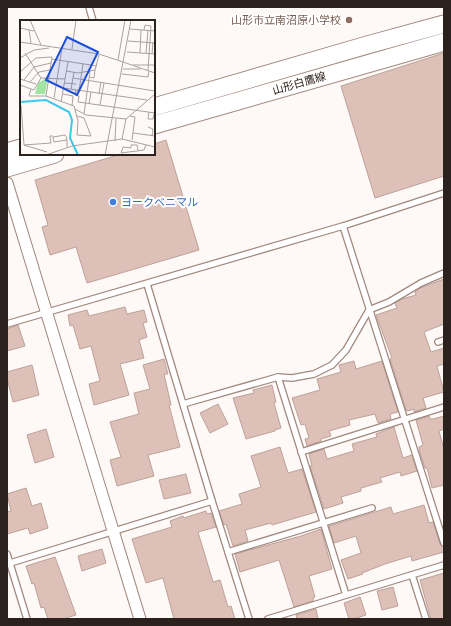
<svg xmlns="http://www.w3.org/2000/svg" width="451" height="626" viewBox="0 0 451 626" font-family="Georgia,'Noto Sans JP',serif">
<style>
.building{fill:#ddc0b8;stroke:#bda29a}
.lines{fill:none;stroke-linecap:round;stroke-linejoin:round}
.service-casing{stroke:#a1887e;stroke-width:8}
.minor-casing{stroke:#a1887e;stroke-width:13}
.primary-casing{stroke:#a1887e;stroke-width:19}
.service{stroke:#fff;stroke-width:5.5}
.minor{stroke:#fff;stroke-width:11}
.primary{stroke:#fff;stroke-width:17}
.education-dot{fill:#8d6e63;stroke:#fff;stroke-width:1.5}
.shop-dot{fill:#3f7fe0;stroke:#fff;stroke-width:1.5}
.labels{text-anchor:middle;stroke-width:4;stroke-linejoin:round;paint-order:stroke}
.education-label{font-size:11px;fill:#785e54;stroke:#fff;text-anchor:end}
.street-label{font-size:11px;fill:#2b211d;stroke:#fff}
.shop-label{font-size:11px;fill:#366cbe;stroke:#fff;text-anchor:start}
.inset-river{fill:none;stroke:#3bcaeb;stroke-width:2}
.inset-road{fill:none;stroke:#aaa29f;stroke-width:1}
.view{fill:#1d4ed8;fill-opacity:0.15;stroke:#1d4ed8;stroke-width:2}
.inset-edge{fill:none;stroke:#2b211d;stroke-width:2}
</style>
<rect width="100%" height="100%" fill="#fef8f6"/>
<!-- building -->
<g class="building">
<path d="M444 53V176L375 198 341 86Z"/>
<path d="M166 140 199 250 87 283 76 247 50 255 42 227 48 225 35 180 121 154H154V144Z"/>
<path d="M444 279V324L424 332 431 352 444 348V364L437 366 444 392 423 398 426 408 414 412V409L408 411 406 410 390 359 392 358 376 315 397 308 395 303 402 299 416 295 415 292 420 288Z"/>
<path d="M125 307 127 314 144 310 147 322 143 323 147 337 139 340 144 358 120 364 129 395 94 405 89 384 100 381 91 346 80 349 73 325 70 326 68 315 87 310 89 316Z"/>
<path d="M18 325 25 346 7 351V329Z"/>
<path d="M164 359 168 374H164L171 405H169L180 447 148 455 154 476 117 486 110 460 121 457 110 422 139 414 134 393 150 389 143 365Z"/>
<path d="M354 361 356 369 382 361 398 412 390 414 391 419 378 423 375 414 349 420 350 425 329 431 331 436 321 439V441L307 446 305 439 309 438 305 424 301 425 292 398 320 390 317 379 341 372 339 365Z"/>
<path d="M32 365 39 395 13 402 7 378V372Z"/>
<path d="M272 385 276 402 274 403 281 428 275 430V431L246 439 233 398 254 393 253 390Z"/>
<path d="M218 404 228 424 210 433 200 413Z"/>
<path d="M429 416 430 419H433L444 416V429L439 431 444 449V485L432 488 427 468H425L420 453 419 447 423 445 416 420Z"/>
<path d="M394 427 403 458 412 455 417 471 401 476 400 472 380 478 382 482 361 488V491L341 497 343 503 324 509 310 466H312L309 454 324 449 327 459 354 451 352 444 377 437 376 434Z"/>
<path d="M46 429 54 457 35 463 27 435Z"/>
<path d="M280 447 288 473 302 469 316 512 272 525 271 523 245 530 248 541 233 546 226 524 224 525 219 511 242 504 239 494 261 487 251 456Z"/>
<path d="M186 474 191 493 164 499 159 480Z"/>
<path d="M26 488 32 506 41 503 48 528 30 534 28 528 7 534V512L11 511 7 494Z"/>
<path d="M424 505 429 523 433 522 440 544 444 547V552L412 561 411 556 385 564 362 573 363 574 348 579 341 560 361 553 356 536 334 543 329 526 391 507 393 514Z"/>
<path d="M206 511 207 514 211 513 216 527 198 532 213 582 220 580 228 607 231 606 235 619H174L163 578 146 583 132 539 172 527 170 521 183 516 184 518Z"/>
<path d="M321 529 332 569 309 576 315 597 313 598V601L294 607 279 560 240 572 235 554 301 536Z"/>
<path d="M102 549 106 563 82 571 78 556Z"/>
<path d="M55 557 76 615 63 619H48L44 607 41 608 34 583 32 584 26 566Z"/>
<path d="M444 573V619H431L420 580Z"/>
<path d="M393 587 398 606 382 610 377 591Z"/>
<path d="M360 597 366 615 354 619H349L344 603Z"/>
<path d="M316 609 318 619H297L296 615Z"/>
</g>
<g class="lines">
<defs>
<g id="service">
<path d="M89 7 93 21"/>
<path d="M343 226 444 543"/>
<path d="M147 284 212 501 249 619"/>
<path d="M7 324 343 226 444 193"/>
<path d="M438 342 444 340"/>
<path d="M278 377 346 595"/>
<path d="M183 404 278 377 292 378 314 374 332 365 346 350 369 310 389 302 421 283 444 273"/>
<path d="M301 452 444 407"/>
<path d="M228 552 372 508"/>
<path d="M7 554 27 619"/>
<path d="M7 564 212 501"/>
<path d="M412 575 426 619"/>
<path d="M268 619 444 565"/>
</g>
<path id="minor" d="M7 183 140 619"/>
<g id="primary">
<path d="M154 107 367 45 444 24"/>
<path d="M154 125 444 42"/>
<path d="M7 152 21 148"/>
<path d="M7 168 55 154"/>
</g>
</defs>
<!-- service casing -->
<use href="#service" class="service-casing"/>
<!-- minor casing -->
<use href="#minor" class="minor-casing"/>
<!-- primary casing -->
<use href="#primary" class="primary-casing"/>
<!-- service -->
<use href="#service" class="service"/>
<!-- minor -->
<use href="#minor" class="minor"/>
<!-- primary -->
<use href="#primary" class="primary"/>
</g>
<!-- markers -->
<circle class="education-dot" cx="349" cy="20" r="4"/>
<circle class="shop-dot" cx="113" cy="202" r="4"/>
<g class="labels">
<!-- education labels -->
<g class="education-label">
<text x="341" y="24">山形市立南沼原小学校</text>
</g>
<!-- street labels -->
<g class="street-label">
<text transform="translate(299 83) rotate(-16)" y="4">山形白鷹線</text>
</g>
<!-- shop labels -->
<g class="shop-label">
<text x="121" y="206">ヨークベニマル</text>
</g>
</g>
<!-- overview -->
<g transform="translate(20 20)">
<rect width="135" height="135" fill="#fef8f6"/>
<path d="M28 57 25 74H15L18 63Z" fill="#a2e5a3"/>
<path class="inset-river" d="M0 82 26 80 49 92 52 100 50 118 58 135"/>
<path class="inset-road" d="M10 0 21 25M0 8 14 11M110 9 135 11M9 10 11 23M124 10 125 5 131 6 128 50M108 21 135 23M0 22 79 34 103 42 111 0M52 29 56 0M107 32 135 34M5 33 21 58M120 33 121 10M126 33 128 10M132 34 133 22M0 38 14 30 29 28M32 39 77 46M98 40 105 0M113 45H135M103 49H121M46 51 58 53 75 50 79 35M0 52 16 38 32 37 26 76 54 86 58 101 57 115 71 116 64 98 57 96M102 54 128 57 129 51M69 57 74 58 75 50M53 58 135 71M0 59 16 64M4 60 14 47 31 43M10 62 19 52 30 50M44 63 56 64M0 65 14 70 21 58 45 59M43 68 127 80M11 69 9 76H26M51 69 54 52M56 70 55 75 59 76 58 82 135 93M59 71 63 44M43 74 53 76 52 86M79 74 81 62M34 78 42 28M41 82 48 42M69 84 71 72M1 85 4 125 27 132M80 85 84 63M55 89 66 95 106 99M129 92 128 99H133L135 89M64 94 70 51M110 96 115 97 112 120M128 107 133 109 132 116M113 113 135 116M102 119 135 127M47 120 34 122 33 117 45 115 46 116 47 120V127M95 121 96 99M4 125 31 123 30 116H33M118 130 117 125H111V128L103 127 101 133 124 130 126 125M26 135 52 126 102 119 106 99 135 74M85 135 103 42 135 53"/>
<path class="view" d="M47 17 78 32 57 75 26 60Z"/>
<rect width="135" height="135" class="inset-edge"/>
</g>
<!-- border -->
<rect width="451" height="626" fill="none" stroke="#2b211d" stroke-width="16"/>
</svg>
